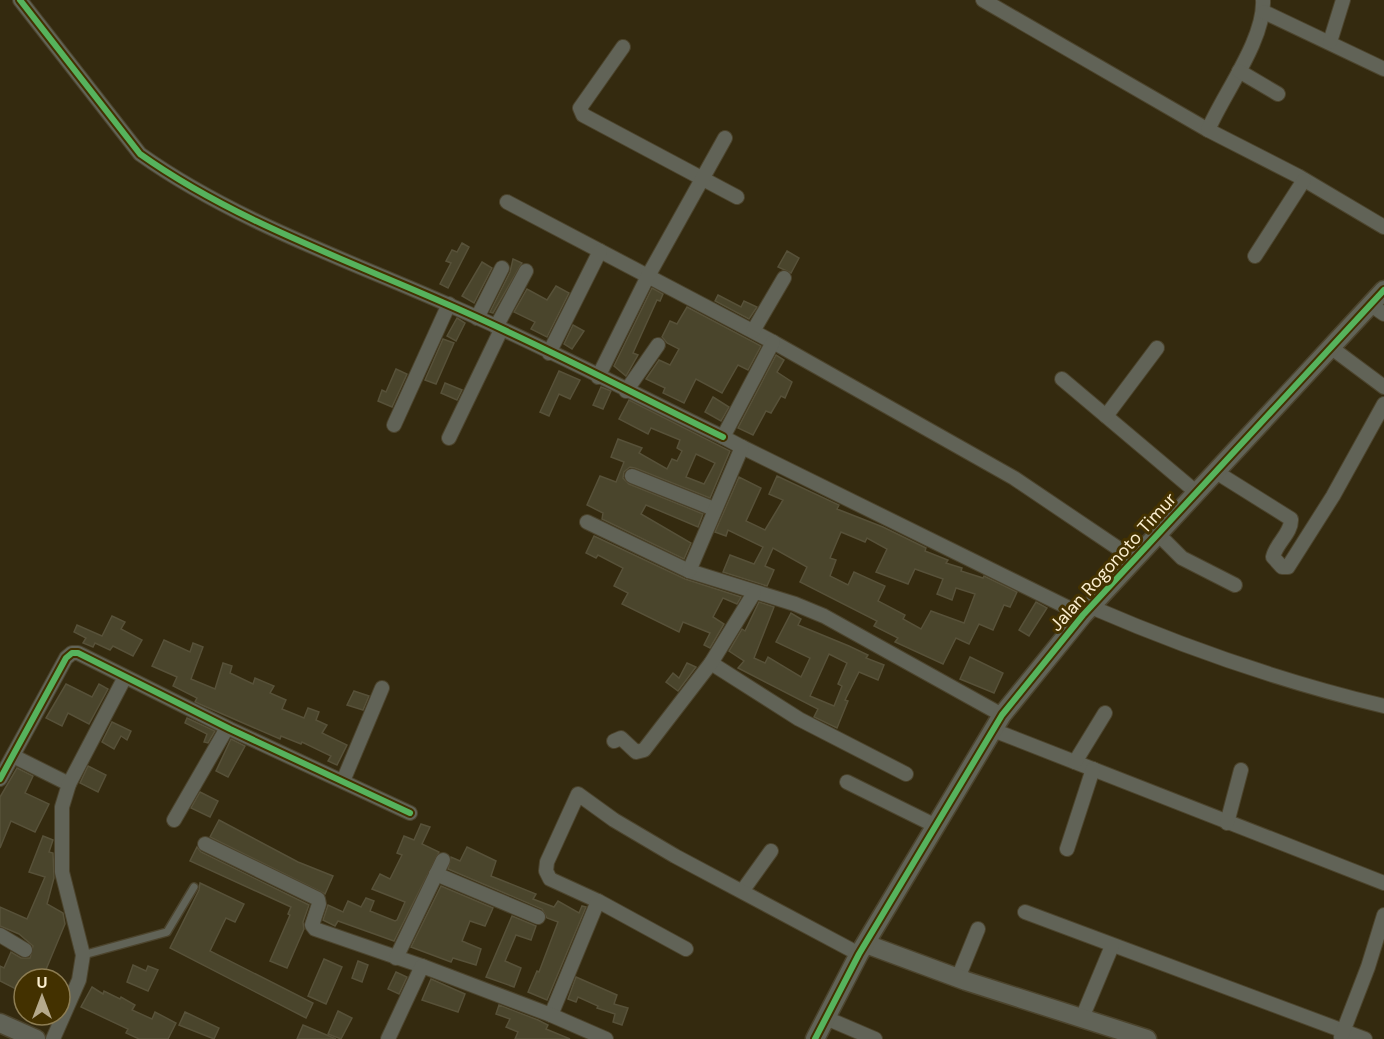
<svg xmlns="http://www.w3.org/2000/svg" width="1384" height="1039" viewBox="0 0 1384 1039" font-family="'DM Sans',sans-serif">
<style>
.building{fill:#4a452c;stroke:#575139;stroke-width:1.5;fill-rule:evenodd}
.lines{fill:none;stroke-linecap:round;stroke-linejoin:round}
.service-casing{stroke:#4c442d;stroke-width:10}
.minor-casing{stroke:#4c442d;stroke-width:16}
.tertiary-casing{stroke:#4c442d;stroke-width:21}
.service{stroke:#616357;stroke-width:7}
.minor{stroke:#616357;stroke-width:14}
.tertiary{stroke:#616357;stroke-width:18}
.cycleway-casing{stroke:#433100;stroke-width:10}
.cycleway{stroke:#56b35d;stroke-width:6}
.labels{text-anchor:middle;stroke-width:6;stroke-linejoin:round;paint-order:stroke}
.street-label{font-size:18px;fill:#fbeecf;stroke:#433100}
</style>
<rect width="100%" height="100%" fill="#342a0f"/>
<!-- building -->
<g class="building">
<path d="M462 243 469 247 448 288 440 284 451 263 446 261 452 250 457 252Z"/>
<path d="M787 251 799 258 791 273 778 267Z"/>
<path d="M513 259 522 263 493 313 490 312 510 272Z"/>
<path d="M482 262 492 268 474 303 462 296Z"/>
<path d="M556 286 569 293 547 337 531 329 535 322 514 312 527 289 547 300Z"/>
<path d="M652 288 663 294 660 301 657 300 633 353 638 355 626 376 614 366Z"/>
<path d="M718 295 741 307 744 301 757 307 749 319 715 301Z"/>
<path d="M687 307 761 346 748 370 738 365 722 393 696 379 684 403 663 393 665 388 646 379 659 360 670 365 679 349 667 343 662 337 670 321 677 324Z"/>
<path d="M457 318 465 323 456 341 447 336Z"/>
<path d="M573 325 584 331 572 349 564 344Z"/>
<path d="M443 339 454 343 436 384 425 380Z"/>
<path d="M776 355 784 360 777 372 792 382 785 398 781 396 771 413 766 411 753 435 738 428Z"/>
<path d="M396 369 407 374 392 407 378 401 382 390 386 392Z"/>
<path d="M559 371 580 380 570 399 559 394 549 416 540 412Z"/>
<path d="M445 383 462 390 457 400 441 393Z"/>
<path d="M601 387 611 391 603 409 593 405Z"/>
<path d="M713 397 729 407 721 421 705 412Z"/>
<path d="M629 400 730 451 710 498 635 468 630 467 624 472 623 478 629 484 703 514 698 527 646 505 641 514 691 543 684 559 602 519 603 513 587 505 600 476 616 482 624 462 611 457 618 439 642 448 639 453 667 469 672 459 677 461 682 451 677 448 680 440 651 428 648 434 619 419ZM696 454 715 463 704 484 686 477Z"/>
<path d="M777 476 839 505 837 509 883 527 926 548 925 551 948 560 946 563 962 568 961 571 983 578 984 576 1017 592 1010 607 1004 605 993 630 979 624 969 644 956 638 943 664 895 642 898 638 874 626 877 621 800 582 807 567 773 548 765 566 774 570 767 586 723 572 730 555 754 564 763 547 728 530 726 536 715 532 739 477 761 488 746 521 765 530 783 500 769 494ZM841 532 865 542 867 538 887 549 876 572 908 584 915 569 943 579 937 594 952 600 956 588 975 594 964 623 931 611 921 629 903 619 905 615 878 601 885 586 854 572 848 585 830 576 836 560 830 558Z"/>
<path d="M594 536 685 579 741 597 737 604 723 598 713 617 724 624 710 648 704 645 710 633 683 622 679 632 622 604 628 593 614 586 623 568 598 555 596 558 586 553Z"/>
<path d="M759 602 774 607 754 658 765 663 768 657 801 677 810 658 776 642 791 613 801 619 798 625 849 646 868 655 866 658 884 665 878 680 859 672 845 700 848 701 837 728 814 717 818 709 738 668 744 661 729 651 742 629 745 631ZM829 654 847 663 838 684 842 686 834 706 810 696Z"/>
<path d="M1036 602 1047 608 1029 636 1019 630Z"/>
<path d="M112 616 125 622 121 629 142 640 133 656 113 646 110 650 95 643 93 647 83 643 86 638 74 632 77 625 102 636Z"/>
<path d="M164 640 190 652 193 643 203 647 191 679 215 689 223 663 232 666 230 673 253 684 255 678 274 686 270 693 286 700 282 709 304 718 308 708 319 712 316 720 327 725 322 733 347 745 337 765 328 761 331 756 302 742 301 744 281 736 280 739 204 706 195 702 197 698 173 686 177 677 152 666Z"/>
<path d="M970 657 1003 673 994 693 960 679Z"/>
<path d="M687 663 696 667 678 691 666 682 673 673 679 678Z"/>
<path d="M66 684 92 697 99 684 108 689 89 724 68 713 62 726 46 718Z"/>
<path d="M354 691 369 696 363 710 347 705Z"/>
<path d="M187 718 215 731 208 743 204 742 207 734 185 723Z"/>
<path d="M112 722 131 731 127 740 121 736 114 749 102 742Z"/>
<path d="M231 739 245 746 228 777 216 771Z"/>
<path d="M88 766 106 775 98 792 80 783Z"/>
<path d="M17 768 33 776 25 793 49 804 35 832 11 821 0 848V797Z"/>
<path d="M200 792 218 801 210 817 191 808Z"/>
<path d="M219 820 298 862 333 876 325 894 210 837Z"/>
<path d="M421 824 430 827 422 844 439 852 394 941 338 921 335 926 323 920 328 905 343 912 348 901 361 907 366 898 374 901 370 911 395 921 397 920 405 902 372 889 380 874 390 879 402 855 397 853 404 836 414 840Z"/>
<path d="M43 836 53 840 49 852 53 853 54 878 47 904 63 913 65 924 42 979H24V993L0 981V966L4 968 11 952 21 958H30L33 946 19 934 0 926V907L27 919 45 877 29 872Z"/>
<path d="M197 847 201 852 309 905 303 922 304 929 287 968 270 961 290 915 288 914 291 907 190 861Z"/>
<path d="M467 847 496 861 491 876 536 894 533 899 554 907 558 901 579 913 582 906 586 907 547 1000 528 992 537 971 539 972 558 922 547 918 542 909 448 869 451 857 460 861Z"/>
<path d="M200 883 244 904 235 922 226 918 210 951 313 1003 306 1018 170 948 199 890Z"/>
<path d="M441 886 493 908 485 926 470 921 462 941 481 949 476 965 453 958 451 962 411 947Z"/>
<path d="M512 916 536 926 531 940 516 935 505 961 521 968 514 987 486 977Z"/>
<path d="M324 959 342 967 326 1004 308 996Z"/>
<path d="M358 961 368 965 362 982 352 978Z"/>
<path d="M133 965 146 971 148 966 158 970 148 991 127 982Z"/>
<path d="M396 972 407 977 399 994 388 989Z"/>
<path d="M576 977 617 995 614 1004 628 1008 622 1025 613 1022 615 1014 597 1008 598 1006 578 997 576 1002 568 999Z"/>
<path d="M431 979 465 994 458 1012 422 1000Z"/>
<path d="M92 987 103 994 104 991 120 999 121 997 135 1005 132 1010 152 1019 155 1012 176 1023 168 1039H139L126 1033 128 1029 81 1007Z"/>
<path d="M499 1005 538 1020 548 1025 546 1029 570 1039H515L518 1032 506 1027 510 1019 496 1014Z"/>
<path d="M338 1011 352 1018 341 1039 328 1034Z"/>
<path d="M185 1012 219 1028 214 1039 179 1025Z"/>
<path d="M303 1025 336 1039H297Z"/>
</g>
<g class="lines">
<defs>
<path id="service" d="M83 955 167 932 194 887"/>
<g id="minor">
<path d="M20 0 140 154C233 220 345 259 449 305 542 345 632 393 723 437"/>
<path d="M983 0 1208 130"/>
<path d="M1263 0C1265 39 1224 93 1208 130L1298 176 1384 227"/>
<path d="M1264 12 1384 69"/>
<path d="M1330 42 1343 0"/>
<path d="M623 47 580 108 583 115 737 197"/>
<path d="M1239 71 1278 94"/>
<path d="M507 202 773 342 1014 478 1134 559"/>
<path d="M1255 256 1304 180"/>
<path d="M1371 305 1384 314"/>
<path d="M477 318 502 268"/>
<path d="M496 327 526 271"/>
<path d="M753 331 784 278"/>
<path d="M1333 349 1384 387"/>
<path d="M549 353 600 251"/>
<path d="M598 377 648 276 725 138"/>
<path d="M1062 379 1196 492"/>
<path d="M626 391 658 345"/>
<path d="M1106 416 1157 348"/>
<path d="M394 425 449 304"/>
<path d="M449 438 501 330"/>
<path d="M742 447 1083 615"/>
<path d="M1216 472 1291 519C1292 533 1276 543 1273 557L1282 567H1288L1333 496 1384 404"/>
<path d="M632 476 714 509"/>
<path d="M587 522 689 571 795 604 824 616 1002 715"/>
<path d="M1158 534 1182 558 1235 585"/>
<path d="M689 571 742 447 723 437 773 342"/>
<path d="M1091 607C1186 648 1283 682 1384 706"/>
<path d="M711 663 799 719 906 774"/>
<path d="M993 730 1384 883"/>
<path d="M614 741 621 738 636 752 644 750 711 663 754 593"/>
<path d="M13 756 69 784"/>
<path d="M1075 762 1105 713"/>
<path d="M0 779 66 658 72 653H78L230 729 410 813"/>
<path d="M343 781 382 688"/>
<path d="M847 782 936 826"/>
<path d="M174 820 227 728"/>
<path d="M1227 823 1241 770"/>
<path d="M205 844 318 899 319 904 312 925 315 929 422 966"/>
<path d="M1067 849 1093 769"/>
<path d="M436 874 538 917"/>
<path d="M743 890 771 851"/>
<path d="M598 901 550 879 546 871 547 862 578 794 614 820 675 856 859 954"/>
<path d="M1025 912 1365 1039"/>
<path d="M0 935 25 950"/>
<path d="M396 958 443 860"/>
<path d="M958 978 978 929"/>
<path d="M551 1015 598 901 686 949"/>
<path d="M826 1018 875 1039"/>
<path d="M1082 1018 1112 946"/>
<path d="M1341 1037 1368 967 1384 915"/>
<path d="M53 1039 79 980 83 955 62 872V807L69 784 125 677"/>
<path d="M388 1039 422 966 551 1015 606 1039"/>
</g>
<g id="tertiary">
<path d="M866 944 966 981 1147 1039"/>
<path d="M0 1023 36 1039"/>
<path d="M815 1039 859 954 1002 715 1083 615 1384 290"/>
</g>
</defs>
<!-- service casing -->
<use href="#service" class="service-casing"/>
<!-- minor casing -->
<use href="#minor" class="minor-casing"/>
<!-- tertiary casing -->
<use href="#tertiary" class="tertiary-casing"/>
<!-- service -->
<use href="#service" class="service"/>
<!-- minor -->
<use href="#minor" class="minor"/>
<!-- tertiary -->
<use href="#tertiary" class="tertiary"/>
<defs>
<g id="cycleway">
<path d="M20 0 140 154C233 220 345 259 449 305 542 345 632 393 723 437"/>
<path d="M0 779 66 658 72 653H78L230 729 410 813"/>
<path d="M815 1039 859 954 1002 715 1083 615 1384 290"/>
</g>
</defs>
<!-- cycleway casing -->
<use href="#cycleway" class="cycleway-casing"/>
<!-- cycleway -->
<use href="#cycleway" class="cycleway"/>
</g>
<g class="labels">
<!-- street labels -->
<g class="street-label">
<text transform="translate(1113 562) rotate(-48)" y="6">Jalan Rogonoto Timur</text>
</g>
</g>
<!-- north arrow -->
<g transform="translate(42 997)"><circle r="28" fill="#433100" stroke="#8d7d53" stroke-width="1.5"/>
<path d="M0-4.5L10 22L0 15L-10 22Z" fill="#b5a98c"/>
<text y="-9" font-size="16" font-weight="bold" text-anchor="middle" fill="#fbeecf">U</text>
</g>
</svg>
